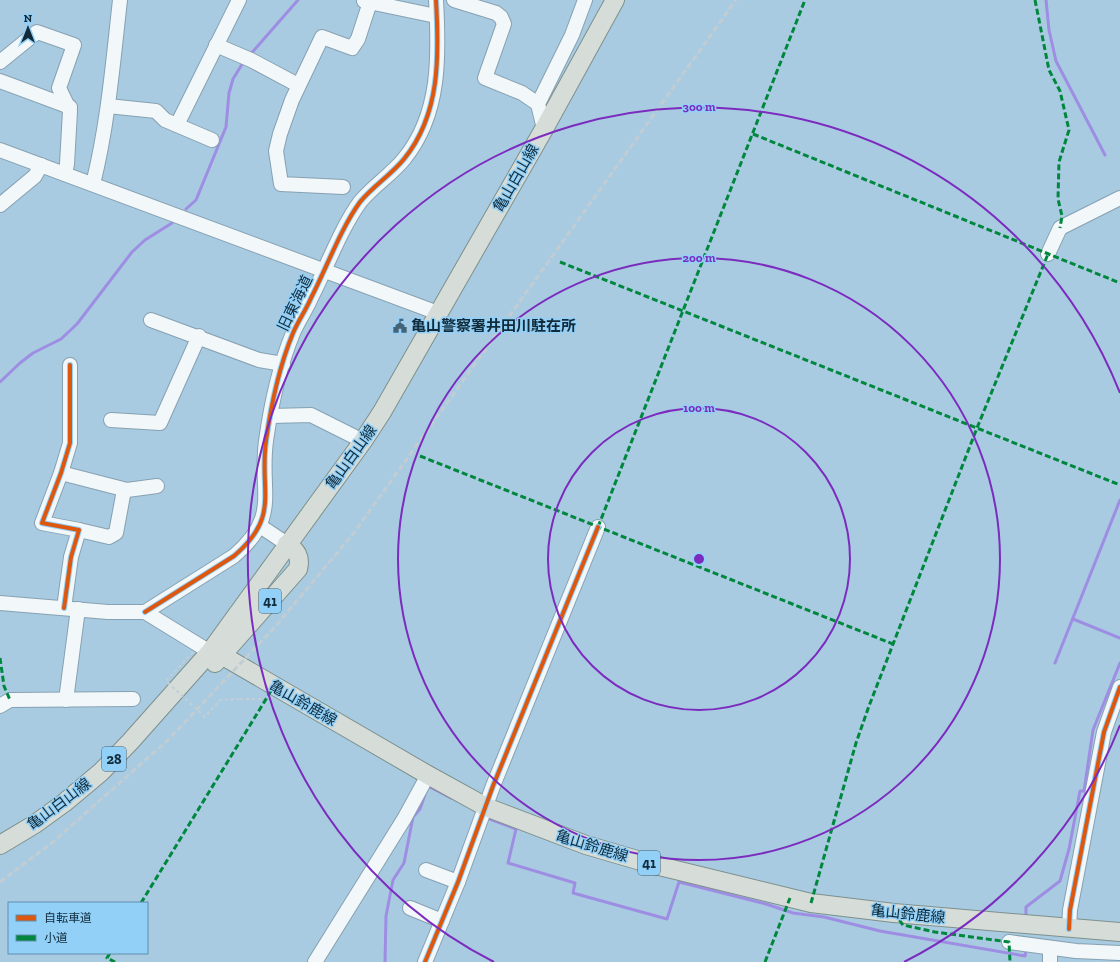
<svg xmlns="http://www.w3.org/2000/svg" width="1120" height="962" viewBox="0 0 1120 962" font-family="'Zilla Slab','Noto Sans JP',serif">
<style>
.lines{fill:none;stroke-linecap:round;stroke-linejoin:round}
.stream{stroke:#9e8ee3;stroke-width:3}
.minor-casing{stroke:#86a1b2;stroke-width:16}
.major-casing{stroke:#7d908d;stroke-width:20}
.path{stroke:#c4ced5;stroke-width:2;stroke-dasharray:3 3;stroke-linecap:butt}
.minor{stroke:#f2f7fa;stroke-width:14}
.major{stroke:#d6dcd7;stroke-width:18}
.rail{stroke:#c1ccd3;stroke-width:3;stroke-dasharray:6 3;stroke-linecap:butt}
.path-bridge{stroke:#c4ced5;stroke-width:2;stroke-dasharray:3 3;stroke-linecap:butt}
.quiet{stroke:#00873e;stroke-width:3;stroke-dasharray:6 3;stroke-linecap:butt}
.cycleway-casing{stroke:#92d0f8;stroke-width:6}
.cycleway{stroke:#dd570e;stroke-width:4}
.ring{fill:none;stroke:#7b2cbf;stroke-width:2}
.labels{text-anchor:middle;stroke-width:3;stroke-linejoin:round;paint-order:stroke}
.shield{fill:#92d0f8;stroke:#385c73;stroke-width:1}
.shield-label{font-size:14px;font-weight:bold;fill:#112b3a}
.street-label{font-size:15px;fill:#112b3a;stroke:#92d0f8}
.poi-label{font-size:15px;font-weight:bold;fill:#112b3a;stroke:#92d0f8;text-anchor:start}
.centre{fill:#7b2cbf;stroke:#92d0f8;stroke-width:2}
.ring-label{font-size:12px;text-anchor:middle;font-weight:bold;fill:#7b2cbf;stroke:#92d0f8;stroke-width:3;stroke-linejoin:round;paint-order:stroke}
</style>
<rect width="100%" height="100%" fill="#a9cbe1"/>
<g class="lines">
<!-- stream -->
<g class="stream">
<path d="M1046 0 1049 30 1056 61 1105 155"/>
<path d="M249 56 298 0"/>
<path d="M186 209 196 200 226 127 229 93 233 79 244 61"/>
<path d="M0 382 20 363 33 353 61 339 77 324 132 252 145 240 172 223"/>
<path d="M1073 619 1120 638"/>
<path d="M1055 663 1120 500"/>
<path d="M487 818 516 829 508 863 575 883 573 893 667 919 679 882 766 904 793 913 824 917 880 931 1025 956 1026 949"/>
<path d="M1026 918V907L1060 881 1069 849 1080 791H1084L1093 730 1120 663"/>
<path d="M385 962 386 916 393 880 404 863 413 817 420 809 428 786 451 798"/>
</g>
<defs>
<g id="minor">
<path d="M454 0 496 13 501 17 504 24 485 78 522 93 538 104"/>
<path d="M364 1 436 16"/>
<path d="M216 45 251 60 298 85"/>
<path d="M0 62 37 32 74 45 59 88 70 111 67 164 65 174"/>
<path d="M0 81 70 107"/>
<path d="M108 106 156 111 165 120 212 140"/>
<path d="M177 125 239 0"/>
<path d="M544 129 538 104 572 35 585 0"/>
<path d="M0 150 438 313"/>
<path d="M93 184C108 124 113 62 120 0"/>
<path d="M343 187 281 184 276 151 280 134 292 100 322 37 352 48 358 39 370 2"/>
<path d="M0 205 35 176 41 165"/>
<path d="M1048 254 1060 228 1120 198"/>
<path d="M151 320 259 360 283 364"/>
<path d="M271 416 311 415 363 441"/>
<path d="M111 420 160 423 199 336"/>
<path d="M61 473 127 490 157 486"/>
<path d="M260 526 287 544"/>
<path d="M79 530 109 537 116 533 124 490"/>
<path d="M0 603 108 612H145L210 652"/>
<path d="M64 608 71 557 79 530 42 523 61 473 70 443V365"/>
<path d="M145 612 234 556C281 516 259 492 266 441 271 405 279 367 293 333 298 321 306 310 311 298 326 269 341 228 360 202 373 186 391 175 404 159 441 114 439 54 436 0"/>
<path d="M66 700 78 609"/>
<path d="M0 706 10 700 133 699"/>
<path d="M426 870 458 882"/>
<path d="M410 908 442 921"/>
<path d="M1069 929 1070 910 1104 732 1120 687"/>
<path d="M1009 942 1076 951 1120 953"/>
<path d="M315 962 404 819 428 775"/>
<path d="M425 962 458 882 493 786 598 527"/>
<path d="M1050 962V948"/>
</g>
<g id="major">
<path d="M223 656 428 775 486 807 586 845 651 864 811 903 894 913 1120 932"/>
<path d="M215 663 298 569C301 557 297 551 287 544"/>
<path d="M0 845 35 824 64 803 101 772 130 742 210 652 363 441 382 412 544 129 615 0"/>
</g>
</defs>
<!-- minor casing -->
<use href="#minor" class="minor-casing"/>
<!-- major casing -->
<use href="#major" class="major-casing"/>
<!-- path -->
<path class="path" d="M240 699H266"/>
<!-- minor -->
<use href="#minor" class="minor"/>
<!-- major -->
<use href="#major" class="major"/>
<!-- rail -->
<path class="rail" d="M0 882 53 842 167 741 274 628 353 534 736 0"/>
<!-- path-bridge -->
<path class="path-bridge" d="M193 652 166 681 205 717 220 700 240 699"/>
<!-- quiet -->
<g class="quiet">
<path d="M1035 0 1049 70 1060 91 1069 130 1059 162 1058 199 1062 216 1060 228"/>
<path d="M753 134 1120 283"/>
<path d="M560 262 1120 485"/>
<path d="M420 456 893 644"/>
<path d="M598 527 805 0"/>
<path d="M0 658 4 686 10 700"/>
<path d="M141 903 274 686"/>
<path d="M811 903 856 743 869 706 977 428 1048 254"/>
<path d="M894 913 903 925 935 932 1009 942 1010 962"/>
<path d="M110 953 107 958 115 962"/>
<path d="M765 962 790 898"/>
</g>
<defs>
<g id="cycleway">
<path d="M64 608 71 557 79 530 42 523 61 473 70 443V365"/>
<path d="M145 612 234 556C281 516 259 492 266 441 271 405 279 367 293 333 298 321 306 310 311 298 326 269 341 228 360 202 373 186 391 175 404 159 441 114 439 54 436 0"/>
<path d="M1069 929 1070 910 1104 732 1120 687"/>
<path d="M425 962 458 882 493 786 598 527"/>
</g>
</defs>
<!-- cycleway casing -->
<use href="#cycleway" class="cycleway-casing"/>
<!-- cycleway -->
<use href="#cycleway" class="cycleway"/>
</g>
<!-- distance rings -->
<g class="ring">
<circle cx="699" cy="559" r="151"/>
<circle cx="699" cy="559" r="301"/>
<path d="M1120 725A452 452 0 0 1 904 962M494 962A452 452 0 1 1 1120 393"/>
</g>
<!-- icons -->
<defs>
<symbol id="civic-bare" viewBox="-9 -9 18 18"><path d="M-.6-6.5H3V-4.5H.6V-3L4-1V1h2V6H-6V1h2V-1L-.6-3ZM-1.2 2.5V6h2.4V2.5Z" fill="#466374" stroke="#92d0f8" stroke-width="2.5" paint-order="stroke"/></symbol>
</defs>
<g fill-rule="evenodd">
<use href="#civic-bare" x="390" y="316" width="20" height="20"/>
</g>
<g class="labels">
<!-- shield labels -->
<g class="shield">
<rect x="259" y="589" width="22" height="24" rx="3"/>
<rect x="102" y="747" width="24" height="24" rx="3"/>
<rect x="638" y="851" width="22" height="24" rx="3"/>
</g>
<g class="shield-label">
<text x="270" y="606">41</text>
<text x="114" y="764">28</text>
<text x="649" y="868">41</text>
</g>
<!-- street labels -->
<g class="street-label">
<text transform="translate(516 178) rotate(-60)" y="5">亀山白山線</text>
<text transform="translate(295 303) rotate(-64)" y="5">旧東海道</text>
<text transform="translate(351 457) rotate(-54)" y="5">亀山白山線</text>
<text transform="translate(303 703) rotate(30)" y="5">亀山鈴鹿線</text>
<text transform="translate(59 804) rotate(-37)" y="5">亀山白山線</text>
<text transform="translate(592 846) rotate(17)" y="5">亀山鈴鹿線</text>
<text transform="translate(908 914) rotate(6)" y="5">亀山鈴鹿線</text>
</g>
<!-- poi labels -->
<g class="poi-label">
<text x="411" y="331">亀山警察署井田川駐在所</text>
</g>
</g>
<circle cx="699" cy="559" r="6" class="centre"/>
<g class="ring-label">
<text x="699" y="111">300 m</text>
<text x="699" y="262">200 m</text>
<text x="699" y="412">100 m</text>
</g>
<!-- legend -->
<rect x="8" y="902" width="140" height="52" fill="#92d0f8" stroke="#5e8eac"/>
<rect x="16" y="915" width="20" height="6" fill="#dd570e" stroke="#5e8eac"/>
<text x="44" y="922" font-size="12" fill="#112b3a">自転車道</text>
<rect x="16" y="935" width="20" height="6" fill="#00873e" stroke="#5e8eac"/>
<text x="44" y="942" font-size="12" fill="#112b3a">小道</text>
<!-- north arrow -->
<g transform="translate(28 28)" stroke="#92d0f8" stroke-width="3" paint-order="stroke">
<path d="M0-3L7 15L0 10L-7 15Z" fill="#112b3a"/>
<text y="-6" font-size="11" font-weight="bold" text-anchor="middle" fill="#112b3a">N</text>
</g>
</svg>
